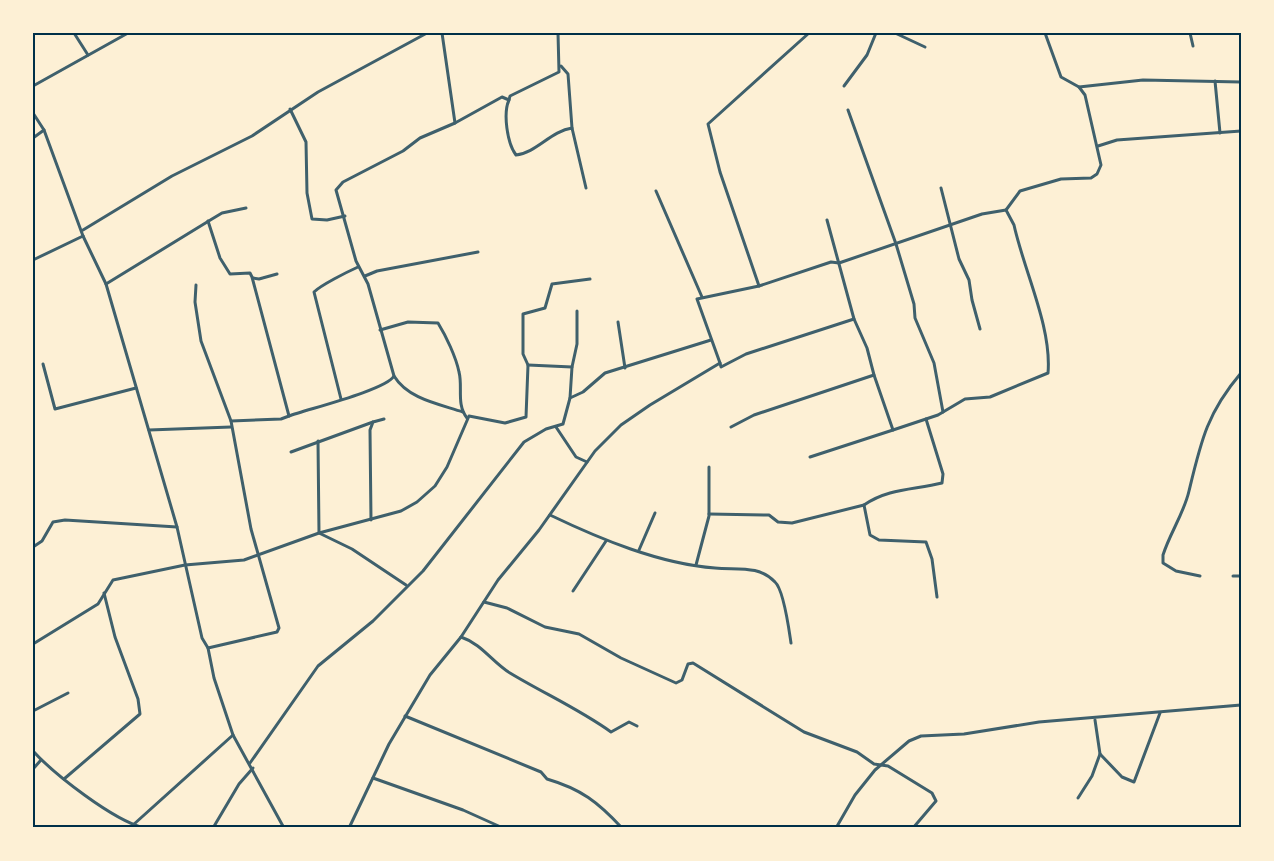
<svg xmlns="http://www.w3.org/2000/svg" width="1274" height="861" viewBox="0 0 1274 861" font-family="Manrope,sans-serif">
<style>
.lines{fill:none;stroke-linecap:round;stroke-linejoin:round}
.minor{stroke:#3f606c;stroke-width:3}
.neatline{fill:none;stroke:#003049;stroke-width:2}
</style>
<rect width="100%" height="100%" fill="#fdf0d5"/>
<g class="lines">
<!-- minor -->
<g class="minor">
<path d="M74 33 88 55"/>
<path d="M442 33 455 123"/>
<path d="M895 33 925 47"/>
<path d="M1190 33 1193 46"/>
<path d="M561 66 568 74 572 128"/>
<path d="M1215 81 1220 133"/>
<path d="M33 86 128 33"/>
<path d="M844 86 867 55 876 33"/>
<path d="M1079 87 1143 80 1241 82"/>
<path d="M509 100 510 96 559 72 558 33"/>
<path d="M290 109 306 142 307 193 312 219 327 220 345 216"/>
<path d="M848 110 896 244 914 304 915 318 934 363 943 412"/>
<path d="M33 113 44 130 83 236 106 284 177 527 202 638 208 648 214 678 233 735 284 828"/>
<path d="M33 138 44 130"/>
<path d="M1098 146 1117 140 1241 131"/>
<path d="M941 188 959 259 969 280 972 300 980 329"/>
<path d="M656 191 702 297"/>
<path d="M1006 210 1020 191 1061 179 1091 178 1097 174 1101 165 1085 95 1079 87 1061 77 1045 33"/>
<path d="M208 221 220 258 230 274 250 273 252 277 289 416 281 419 231 421"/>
<path d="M83 230 172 176 252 136 318 92 427 33"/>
<path d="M33 260 83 236"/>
<path d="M365 276 377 271 478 252"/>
<path d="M253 278 259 279 277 274"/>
<path d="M106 284 212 219 222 213 246 208"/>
<path d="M196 285 195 302 201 341 231 421 251 529 279 628 277 632 208 648"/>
<path d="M759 286 720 172 708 124 809 33"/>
<path d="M618 322 625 368"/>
<path d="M380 330 408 322 438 323C446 336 456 357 459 372 463 387 456 404 467 418"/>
<path d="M720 363 697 299 759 286 831 262 839 263 982 214 1006 210 1014 225C1024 271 1052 327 1048 373L990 397 965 399 938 415 893 430"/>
<path d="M43 364 55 409 136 388"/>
<path d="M528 365 572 367 570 398"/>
<path d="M572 367 577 344V311"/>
<path d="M341 399 314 292C321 285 347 272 358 267"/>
<path d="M463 412C439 404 408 399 394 376L368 284 356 261 336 190 343 182 403 151 420 138 455 123 502 97 509 100C503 113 507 143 516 155 536 153 551 131 572 128L586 188"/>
<path d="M289 416C308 409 386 390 394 376"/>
<path d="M926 419 943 474 942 483C914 490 889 488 864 505L870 535 879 540 926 542 932 559 937 597"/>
<path d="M556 427 576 457 587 462"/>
<path d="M731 427 754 415 874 375"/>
<path d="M149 430 231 427"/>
<path d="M318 441 319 533 352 549 406 585"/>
<path d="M291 452 373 422"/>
<path d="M810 457 893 430 874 375 867 348 854 319"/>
<path d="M709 514 769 515 778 522 792 523 864 505"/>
<path d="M550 515C600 539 660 564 715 568 738 570 759 565 775 582 784 590 789 630 791 643"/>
<path d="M371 520 370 430 373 422 384 419"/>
<path d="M33 547 42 541 53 522 65 520 177 527"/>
<path d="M639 550 655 513"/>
<path d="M696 565 709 516V467"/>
<path d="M1200 576 1176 571 1163 563V555C1170 533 1184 513 1189 491 1201 441 1207 413 1241 373"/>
<path d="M1233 576H1241"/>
<path d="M573 591 606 541"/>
<path d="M484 602 507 608 545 627 579 634 621 658 676 683 682 680 688 664 693 663 804 732 857 752 874 764 888 766 932 793 936 801 913 828"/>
<path d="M461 637C482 644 492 662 510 673 543 693 579 709 611 732L629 722 637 726"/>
<path d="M33 644 98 604 113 580 185 565 244 560 319 533 401 511 417 502 435 486 447 467 469 416 505 423 526 417 528 365 523 354V314L545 308 552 284 590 279"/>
<path d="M33 711 68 693"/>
<path d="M405 716 541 772 547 779C581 789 598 802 622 828"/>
<path d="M1095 720 1100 754 1122 777 1134 782 1160 713"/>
<path d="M33 751C55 775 113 820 144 828"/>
<path d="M250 763 318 666 373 621 423 571 524 442 546 429 563 424 570 398 583 392 605 373 711 340"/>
<path d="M33 769 41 760"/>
<path d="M373 778 463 810 503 828"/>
<path d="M64 779 140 714 138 699 115 637 104 593"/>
<path d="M1078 798 1092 776 1100 754"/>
<path d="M133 825 233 735"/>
<path d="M213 828 239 784 253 768"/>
<path d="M349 828 389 744 430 675 461 637 498 580 539 530 595 451 621 425 650 405 720 363 721 367 746 354 854 319 827 220"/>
<path d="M836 828 855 795 875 770 909 741 921 736 964 734 1039 722 1241 705"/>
</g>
</g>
<!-- border -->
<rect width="1274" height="861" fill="none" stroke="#fdf0d5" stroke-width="69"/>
<rect x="34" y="34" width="1206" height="792" class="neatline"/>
</svg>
